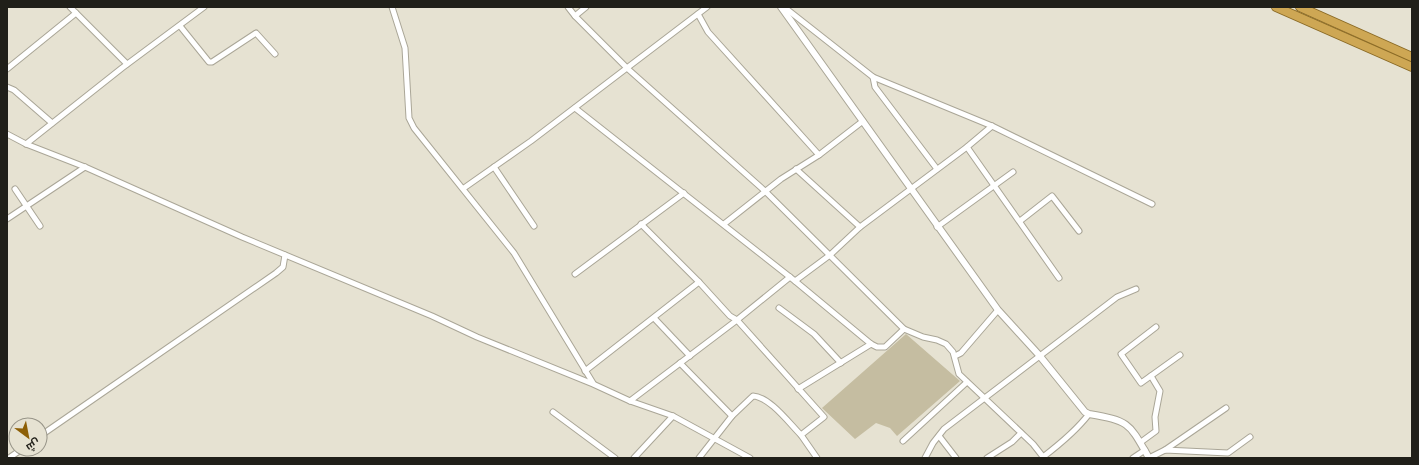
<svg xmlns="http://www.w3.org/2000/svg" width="1419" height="465" viewBox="0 0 1419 465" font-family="'Sofia Sans Condensed',Cairo,sans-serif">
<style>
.green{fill:#c5bda1}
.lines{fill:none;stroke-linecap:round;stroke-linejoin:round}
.minor-casing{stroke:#aaa697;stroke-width:7}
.tertiary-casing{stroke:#aaa697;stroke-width:8}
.trunk-casing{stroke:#896924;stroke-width:10}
.minor{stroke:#fff;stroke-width:5}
.tertiary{stroke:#fff;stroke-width:6}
.trunk{stroke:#cea754;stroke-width:8}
</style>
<rect width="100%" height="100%" fill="#e6e2d2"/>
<!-- green -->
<path class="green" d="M906 334 960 381 897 436 890 428 876 423 855 439 822 408Z"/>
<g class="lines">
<defs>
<g id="minor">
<path d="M70 7 127 64"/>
<path d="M392 7 405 48 409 118 414 128 514 253 593 383"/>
<path d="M568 7 575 16 628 69 766 192 904 329 885 347H877L871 344 795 281 575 108"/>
<path d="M784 7 873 77 992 126 1152 204"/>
<path d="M698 14 708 32 819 155"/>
<path d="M575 16 586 7"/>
<path d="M180 26 209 62H212L256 33 275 54"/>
<path d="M7 69 76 13"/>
<path d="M873 77 875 87 937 169"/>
<path d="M7 87 14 90 52 123"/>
<path d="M7 134 26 144 85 167 242 237 432 316 477 337 593 384 630 401 673 416 750 458"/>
<path d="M26 144 122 68 204 7"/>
<path d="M967 147 1059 278"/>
<path d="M494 167 534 226"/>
<path d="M796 169 860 227"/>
<path d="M464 188 531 141 707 7"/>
<path d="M15 189 40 226"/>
<path d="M7 219 85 167"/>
<path d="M1020 221 1052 196 1079 231"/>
<path d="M641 224 699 282 730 316 737 320 824 417 801 435 817 458"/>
<path d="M724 224 781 179 819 155 863 121"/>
<path d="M937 227 1013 172"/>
<path d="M575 274 684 193"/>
<path d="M795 281 830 255 860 227 967 147 992 126"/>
<path d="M779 308 814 334 841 363"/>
<path d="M654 318 690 356"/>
<path d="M1156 327 1121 354 1141 383 1180 355"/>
<path d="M904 329 923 337 937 340 946 344 953 352 959 374 1033 444 1044 458"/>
<path d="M955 356 961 353 998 310"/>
<path d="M680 363 732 416"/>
<path d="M585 371 699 282"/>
<path d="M798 389 871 344"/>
<path d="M630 401 737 320 790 277"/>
<path d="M553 412 615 458"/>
<path d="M40 436 276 273 283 267 285 255"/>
<path d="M939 436 956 458"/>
<path d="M903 441 967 382"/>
<path d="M1141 442 1156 431 1155 417 1160 391 1151 376"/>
<path d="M1165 450 1226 408"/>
<path d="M1043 457C1060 444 1076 431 1089 414"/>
<path d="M9 458 22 449"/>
<path d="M634 458 673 416"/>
<path d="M699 458 732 416 753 396C770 397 789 423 801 435"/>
<path d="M925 458 933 443 944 429 1117 297 1136 289"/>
<path d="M987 458 1012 442 1021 433"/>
<path d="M1133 458 1145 450"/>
<path d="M1149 458 1165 450 1228 453 1250 437"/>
</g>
<path id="tertiary" d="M781 7 998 310 1039 355 1085 412 1089 414C1130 421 1129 423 1149 458"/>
<g id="trunk">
<path d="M1276 7 1412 67"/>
<path d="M1300 7 1412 57"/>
</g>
</defs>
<!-- minor casing -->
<use href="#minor" class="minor-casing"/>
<!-- tertiary casing -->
<use href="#tertiary" class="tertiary-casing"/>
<!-- trunk casing -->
<use href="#trunk" class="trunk-casing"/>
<!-- minor -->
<use href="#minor" class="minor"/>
<!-- tertiary -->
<use href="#tertiary" class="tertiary"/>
<!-- trunk -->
<use href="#trunk" class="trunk"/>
</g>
<!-- border -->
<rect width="1419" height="465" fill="none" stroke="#201f19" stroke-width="16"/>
<!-- north arrow -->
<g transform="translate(28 437) rotate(148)"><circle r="19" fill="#e6e2d2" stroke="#979488"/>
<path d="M0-3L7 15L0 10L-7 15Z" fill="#8d5f06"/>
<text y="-6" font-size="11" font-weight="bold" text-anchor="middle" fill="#201f19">ش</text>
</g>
</svg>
